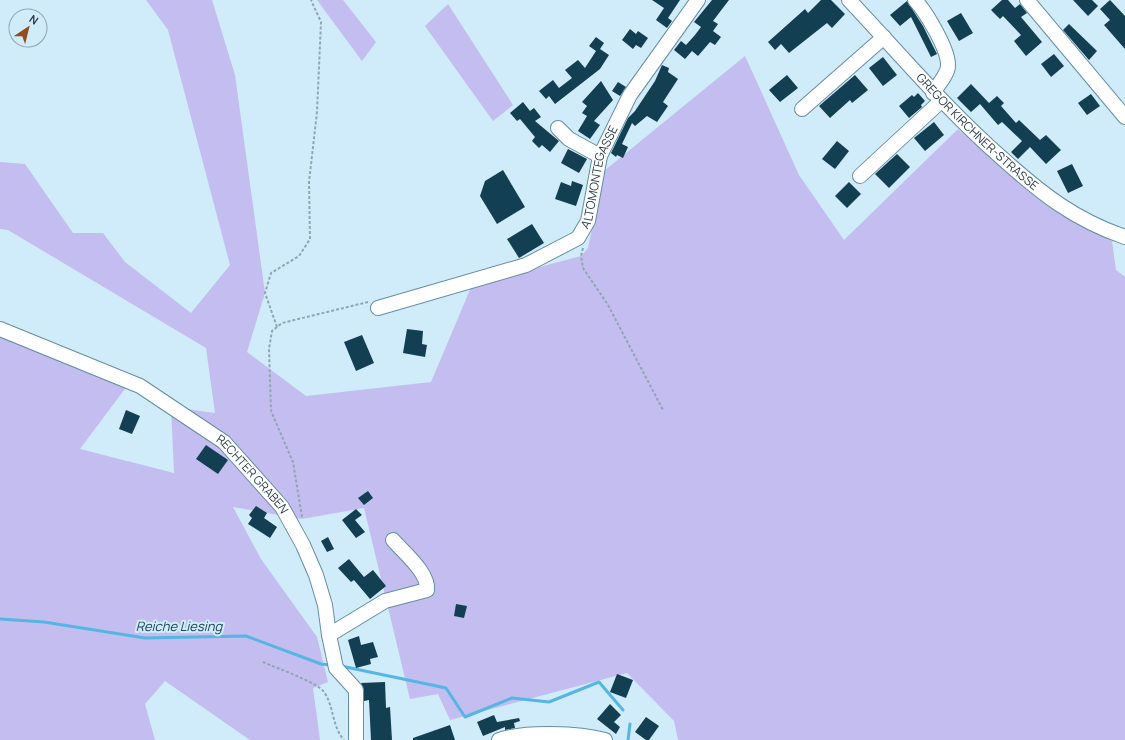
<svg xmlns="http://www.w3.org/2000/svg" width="1125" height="740" viewBox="0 0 1125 740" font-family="Manrope,sans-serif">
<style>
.green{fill:#c4bdf0}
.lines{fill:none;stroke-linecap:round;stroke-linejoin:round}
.stream{stroke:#56b6e3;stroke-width:3}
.building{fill:#123f52}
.minor-casing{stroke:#638ea5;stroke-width:16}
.path{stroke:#8fa7b4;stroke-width:2;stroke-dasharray:3 2;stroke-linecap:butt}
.minor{stroke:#fff;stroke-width:14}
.labels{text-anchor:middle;stroke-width:4;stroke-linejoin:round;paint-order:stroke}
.street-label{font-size:12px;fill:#2c3e48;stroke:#d0ebfa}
.water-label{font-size:13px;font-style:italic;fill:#1b4458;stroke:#d0ebfa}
</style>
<rect width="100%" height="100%" fill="#d0ebfa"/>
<!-- green -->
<g class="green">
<path d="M146 0H212L235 75 265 293 247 352 306 396 431 382 472 285 581 256 588 248 604 171 745 56 799 175 844 240 958 129 1061 215 1112 241 1116 270 1125 277V740H678L674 721 627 673 450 720 438 694 410 699 364 508 302 519 233 507 261 559 317 637 328 682 313 688 320 740H250L165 681 145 704 155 740H0V334L127 386 80 449 174 473 171 407 215 413 206 348 8 230 0 229V162L25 164 73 233H103L125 262 191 313 230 265 168 30Z"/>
<path d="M317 0H343L376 42 362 61Z"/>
<path d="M448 4 513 105 493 121 425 26Z"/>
</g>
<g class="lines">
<!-- stream -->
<g class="stream">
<path d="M0 619 44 622 145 638 246 636 321 664 330 665"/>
<path d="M341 666 446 688 465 717 512 698 549 702 599 682 623 710"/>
<path d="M628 740 630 724"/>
</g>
</g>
<!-- building -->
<g class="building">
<path d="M652 0H680L668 18 672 21 667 28 656 20 664 8Z"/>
<path d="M712 0H729L713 21 718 24 713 31 721 37 715 45 710 42 698 56 692 51 685 59 674 50 681 41 686 45 695 35 701 27 694 22Z"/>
<path d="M821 0H831L845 14 832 28 827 23 789 53 781 44 775 50 768 42 805 9 808 13Z"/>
<path d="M1002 0H1008L1015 8 1020 4 1027 13 1021 17 1042 42 1026 56 1014 41 1021 35 1003 16 1000 19 991 10Z"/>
<path d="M1073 0H1092L1098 6 1088 16Z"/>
<path d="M1110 0 1125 16V49L1104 25 1110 20 1100 9Z"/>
<path d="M907 1 923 26 937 54 931 57 911 17 900 26 890 15Z"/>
<path d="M961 13 973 33 959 41 947 21Z"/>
<path d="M1069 24 1097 51 1089 60 1063 30Z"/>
<path d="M630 29 636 34 638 31 648 38 641 48 636 45 633 49 622 40Z"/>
<path d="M596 37 604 43 600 49 609 55 600 69 555 104 549 96 546 99 539 91 553 80 559 88 572 78 565 70 578 60 585 68 596 51 589 46Z"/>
<path d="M1054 54 1064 66 1051 77 1041 64Z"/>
<path d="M883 57 897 75 883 86 869 68Z"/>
<path d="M662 65 669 68 668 72 678 79 663 102 668 106 657 122 647 116 635 126 632 123 622 144 628 147 623 158 617 155 616 157 611 153 628 118 635 111 655 81Z"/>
<path d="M787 75 798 88 780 102 769 90Z"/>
<path d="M855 75 868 90 852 103 850 100 830 118 819 106Z"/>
<path d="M601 81 613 100 594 121 600 125 590 139 578 131 587 116 582 113 587 106 582 102Z"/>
<path d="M618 82 626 87 620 96 612 91Z"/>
<path d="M971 84 989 103 997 96 1004 103 1001 106 1016 123 1019 120 1040 140 1046 135 1061 150 1046 164 1030 147 1018 159 1011 152 1022 141 1002 122 998 125 980 104 971 112 957 98Z"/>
<path d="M918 93 925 101 921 105 922 107 909 118 899 106 912 95 914 97Z"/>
<path d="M1091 94 1100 106 1087 115 1078 103Z"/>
<path d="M523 102 530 111 534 108 541 117 535 121 559 141 550 152 542 145 539 148 532 141 535 137 520 119 517 121 510 113Z"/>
<path d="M934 122 944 135 925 151 914 138Z"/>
<path d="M837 141 849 151 835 169 822 159Z"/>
<path d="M568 149 587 159 579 173 561 163Z"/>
<path d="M897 154 910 167 889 188 875 174Z"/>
<path d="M1072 164 1083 186 1068 193 1057 171Z"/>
<path d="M503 170 525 207 497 224 480 196 485 181Z"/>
<path d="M572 181 583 185 576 206 555 199 561 182 571 186Z"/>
<path d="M849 182 861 194 847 208 835 196Z"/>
<path d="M532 224 544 243 519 258 507 239Z"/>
<path d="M407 329 423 331 422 344 427 345 425 357 403 353Z"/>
<path d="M362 335 374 363 356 371 344 342Z"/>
<path d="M126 410 140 416 132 434 119 429Z"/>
<path d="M206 445 228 460 218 474 196 459Z"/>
<path d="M368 491 373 498 364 505 358 498Z"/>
<path d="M256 506 267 513 264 518 277 527 270 538 248 524 252 518 249 515Z"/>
<path d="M356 509 362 515 355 520 365 532 356 538 342 520Z"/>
<path d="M328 537 334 549 327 552 321 541Z"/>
<path d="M349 559 364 577 373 570 386 586 370 599 354 580 351 582 338 568Z"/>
<path d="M456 604 467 606 464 618 454 616Z"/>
<path d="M359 636 361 645 373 642 378 657 370 659 371 664 356 668 348 640Z"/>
<path d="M617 674 633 680 626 698 610 692Z"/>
<path d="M385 682 386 708 390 707 392 740H371L369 700 364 701V690L361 683Z"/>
<path d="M610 704 621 715 614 722 620 727 616 734 597 719Z"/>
<path d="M494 715 497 722 519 718 520 721 514 723 515 728 505 730V727L483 736 477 722Z"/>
<path d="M646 717 659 726 649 740H646L635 732Z"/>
<path d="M450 725 455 740H413V738Z"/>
</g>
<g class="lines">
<defs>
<g id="minor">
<path id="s1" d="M849 0C900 54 947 110 1003 159 1042 194 1075 220 1125 237"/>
<path d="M915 0C926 12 949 50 948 66 948 74 937 86 933 93"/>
<path d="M1027 0 1125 117"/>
<path d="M802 109 884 37"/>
<path d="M558 128 569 139 600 156"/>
<path d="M860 176 941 101"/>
<path id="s2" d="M378 308 526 265 578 238 588 221 600 156 630 95 698 0"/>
<path id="s3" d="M0 329 140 386 224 442 282 507 303 545 316 575 325 605 329 635 336 668 356 690V740"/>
<path d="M329 635 385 601 427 590C429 573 404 553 393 540"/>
<path d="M499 740C525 731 579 733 605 740"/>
</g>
</defs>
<!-- minor casing -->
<use href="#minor" class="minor-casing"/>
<!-- path -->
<g class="path">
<path d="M583 248 581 256 583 268 608 305 663 410"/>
<path d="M277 327 265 293 271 273 299 256 310 239 309 182 317 112 321 22 311 0"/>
<path d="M302 517 293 462 271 411 269 349 272 331 282 323 368 302"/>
<path d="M263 662C276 668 317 682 324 692 334 706 332 727 344 740"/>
</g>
<!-- minor -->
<use href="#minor" class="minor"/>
</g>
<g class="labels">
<!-- street labels -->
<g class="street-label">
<text dy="4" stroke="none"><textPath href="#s1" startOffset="184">GREGOR KIRCHNER-STRASSE</textPath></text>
<text dy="4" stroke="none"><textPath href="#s2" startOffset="278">ALTOMONTEGASSE</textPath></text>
<text dy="4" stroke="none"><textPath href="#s3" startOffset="295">RECHTER GRABEN</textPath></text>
</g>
<!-- water labels -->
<g class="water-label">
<text x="179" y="631">Reiche Liesing</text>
</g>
</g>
<!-- north arrow -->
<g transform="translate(28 28) rotate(35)"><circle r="19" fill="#d0ebfa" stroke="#8ea6b3"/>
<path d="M0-3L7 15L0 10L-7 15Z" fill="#914d20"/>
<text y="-6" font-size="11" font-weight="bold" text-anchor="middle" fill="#2c3e48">N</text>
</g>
</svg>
